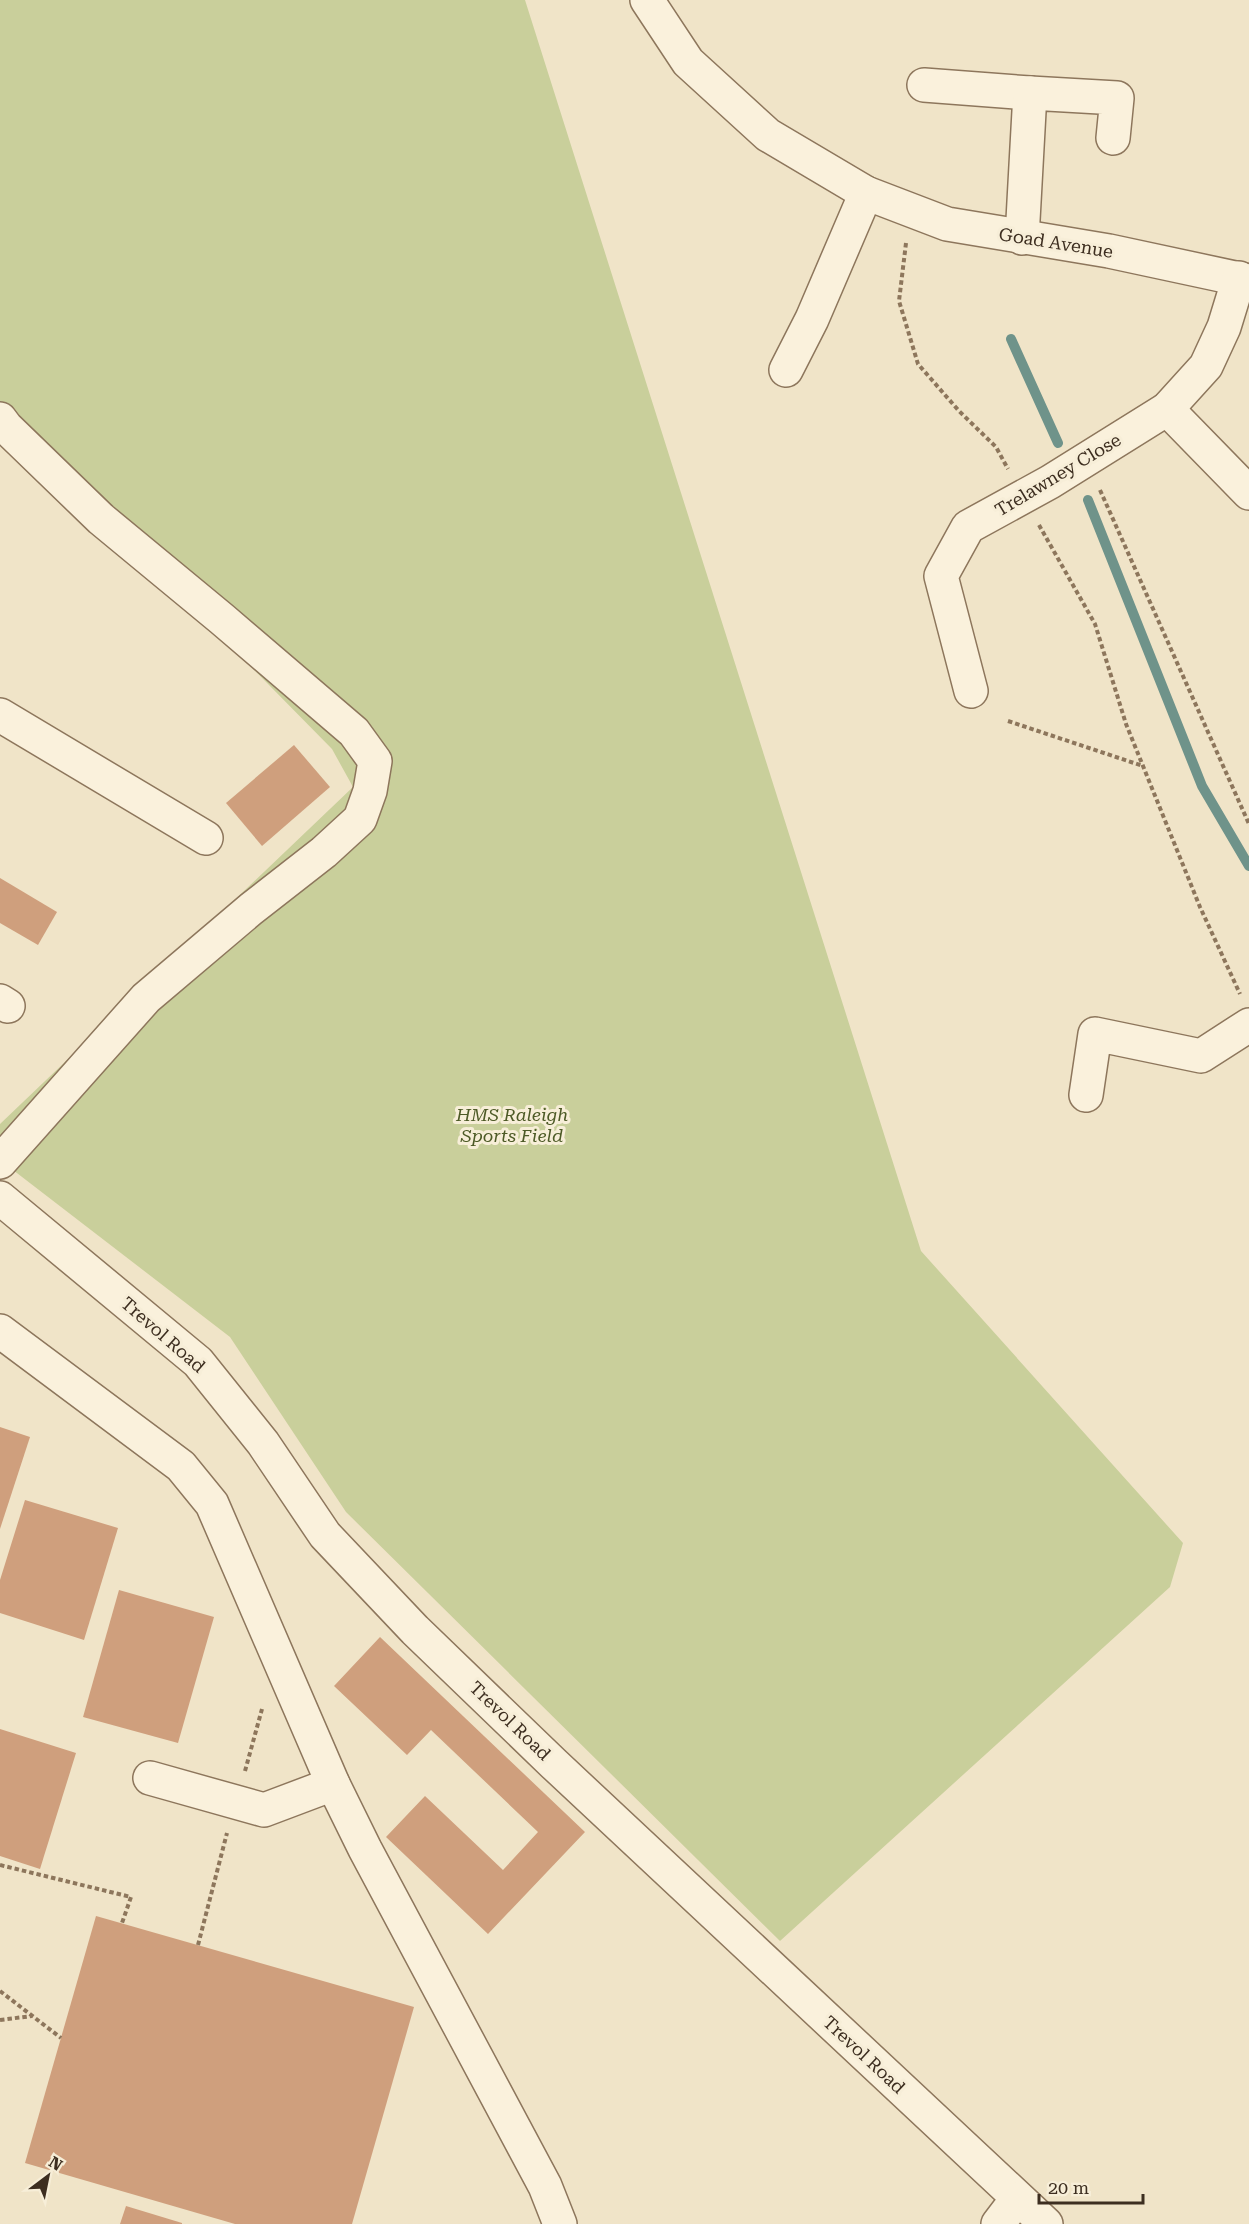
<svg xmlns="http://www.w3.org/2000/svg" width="1249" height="2224" viewBox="0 0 1249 2224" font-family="'Roboto Serif',serif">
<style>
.green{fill:#c9cf9b}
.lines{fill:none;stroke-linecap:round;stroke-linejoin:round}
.stream{stroke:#6f938a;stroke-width:10}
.building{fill:#cf9f7d}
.minor-casing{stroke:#8d765c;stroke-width:36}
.path{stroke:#8d765c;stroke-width:4;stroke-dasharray:4.5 3;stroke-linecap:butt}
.minor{stroke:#faf1dc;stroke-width:33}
.labels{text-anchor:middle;stroke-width:6;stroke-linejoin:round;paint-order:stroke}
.street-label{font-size:18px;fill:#3d2e20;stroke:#f7eed8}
.park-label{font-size:18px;font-style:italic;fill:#4d5a26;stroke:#f7eed8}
</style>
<rect width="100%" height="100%" fill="#f0e4c8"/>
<!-- green -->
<path class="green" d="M0 0H525L921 1251 1183 1543 1170 1587 780 1941 346 1512 230 1337 0 1160V1124L353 787 332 749 215 630 0 443Z"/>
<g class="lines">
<!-- stream -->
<g class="stream">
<path d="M1011 339 1058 443"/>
<path d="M1088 500 1202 786 1249 866"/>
</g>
</g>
<!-- building -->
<g class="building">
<path d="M294 745 330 787 262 846 226 803Z"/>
<path d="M0 878 57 912 38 945 0 923Z"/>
<path d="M0 1427 30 1437 0 1529Z"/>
<path d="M25 1500 118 1528 84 1640 0 1613V1580Z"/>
<path d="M119 1590 214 1617 178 1743 83 1717Z"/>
<path d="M380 1637 585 1832 488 1934 386 1837 425 1796 503 1870 538 1832 431 1730 407 1755 334 1686Z"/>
<path d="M0 1729 76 1753 40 1869 0 1856Z"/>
<path d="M96 1916 414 2007 352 2224H235L25 2163Z"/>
<path d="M126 2206 182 2223V2224H120Z"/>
</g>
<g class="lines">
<defs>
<g id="minor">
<path d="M647 0 688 62 768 135 866 193 947 224 1109 251 1249 281"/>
<path d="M924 85 1030 93"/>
<path d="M1022 238 1030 93 1117 98 1113 138"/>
<path d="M786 370 812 319 866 193"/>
<path d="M1167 409 1249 493"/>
<path d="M0 419 6 427 101 519 222 619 354 732 375 761 370 791 360 819 324 852 251 909 146 998 0 1162"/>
<path d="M971 691 941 576 968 527 1050 482 1167 409 1206 366 1224 327 1239 278"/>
<path d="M0 715 206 838"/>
<path d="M0 1001 8 1006"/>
<path d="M1086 1095 1095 1034 1201 1056 1249 1025"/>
<path d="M0 1198 198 1362 263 1443 325 1535 415 1630 554 1764 1046 2224"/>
<path d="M0 1331 181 1466 212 1504 333 1784 365 1849 545 2186 560 2224"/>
<path d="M150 1778 264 1810 333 1784"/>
<path d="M998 2224 1017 2199"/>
</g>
</defs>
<!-- minor casing -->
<use href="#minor" class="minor-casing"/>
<!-- path -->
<g class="path">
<path d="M906 243 899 301 918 364 959 411 996 447 1008 469"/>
<path d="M1100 490 1249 824"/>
<path d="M1039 525 1095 624 1126 724 1200 907 1240 994"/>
<path d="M1008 721 1143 766"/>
<path d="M245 1771 262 1709"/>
<path d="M0 1865 131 1897 122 1923"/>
<path d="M198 1945 227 1833"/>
<path d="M0 1991 61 2038"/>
<path d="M0 2020 32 2016"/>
</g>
<!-- minor -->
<use href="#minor" class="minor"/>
</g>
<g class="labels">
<!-- street labels -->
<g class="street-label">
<text transform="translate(1056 243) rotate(9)" y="6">Goad Avenue</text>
<text transform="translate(1058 475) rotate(-31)" y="6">Trelawney Close</text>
<text transform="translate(163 1335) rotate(41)" y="6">Trevol Road</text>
<text transform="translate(510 1721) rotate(44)" y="6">Trevol Road</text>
<text transform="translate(864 2055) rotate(43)" y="6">Trevol Road</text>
</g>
<!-- park labels -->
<g class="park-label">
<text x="512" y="1121">HMS Raleigh<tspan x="512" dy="21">Sports Field</tspan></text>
</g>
</g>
<!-- north arrow -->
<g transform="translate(48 2176) rotate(32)" stroke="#f7eed8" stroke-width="4.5" paint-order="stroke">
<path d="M0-4.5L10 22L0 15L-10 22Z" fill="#3d2e20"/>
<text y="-9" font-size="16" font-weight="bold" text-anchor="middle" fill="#3d2e20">N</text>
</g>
<!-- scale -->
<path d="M1039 2194v9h104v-9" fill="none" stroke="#3d2e20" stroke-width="3"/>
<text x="1048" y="2194" font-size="18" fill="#3d2e20" stroke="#f7eed8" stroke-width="4.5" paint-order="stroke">20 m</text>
</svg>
